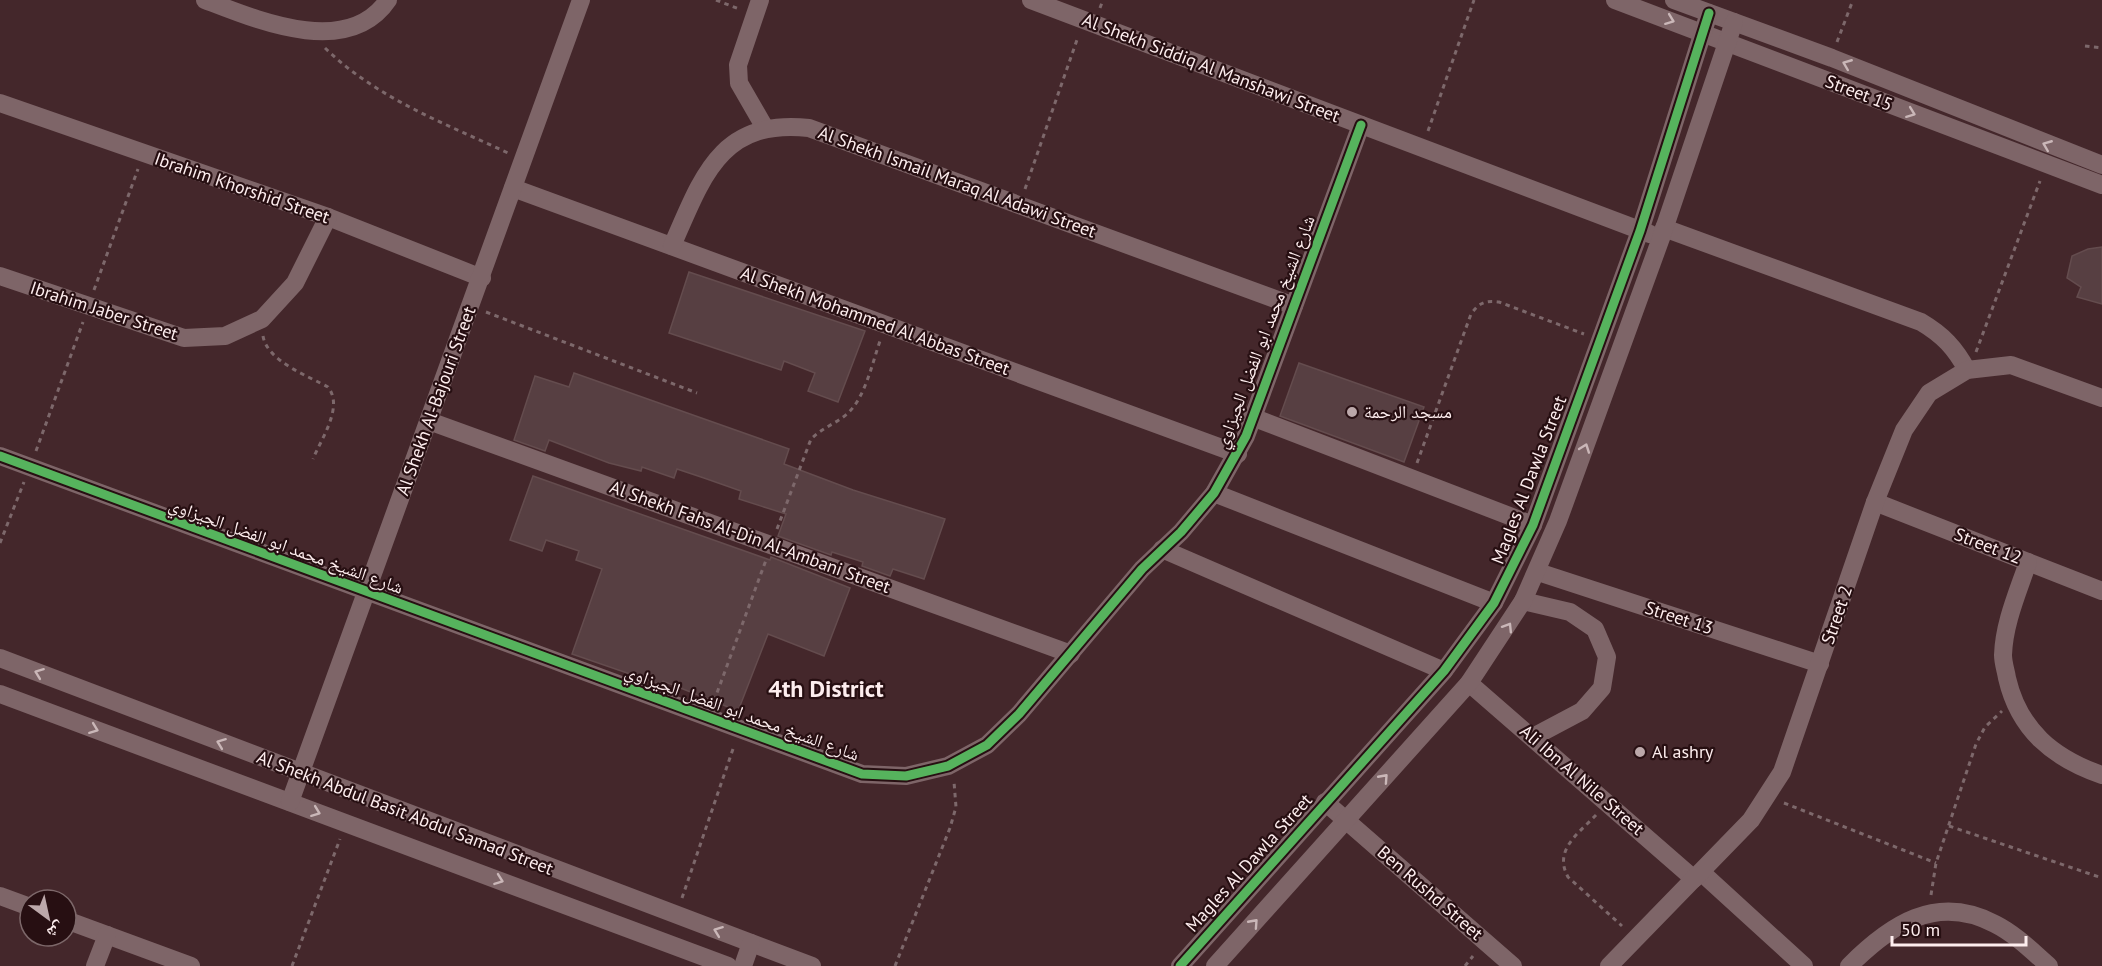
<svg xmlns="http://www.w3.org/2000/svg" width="2102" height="966" viewBox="0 0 2102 966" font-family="'PT Sans','Noto Naskh Arabic',sans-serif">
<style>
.building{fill:#573f42;stroke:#644c4e;stroke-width:1.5}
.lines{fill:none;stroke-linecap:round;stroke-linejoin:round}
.path{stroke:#7d686b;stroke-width:3;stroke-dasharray:4.5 4.5;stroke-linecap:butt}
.minor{stroke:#7e6568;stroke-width:18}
.cycleway-casing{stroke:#270f12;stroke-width:13}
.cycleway{stroke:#56b35d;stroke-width:9}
.oneway{stroke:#cab7b8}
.poi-dot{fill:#bca8aa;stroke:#270f12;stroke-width:2}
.labels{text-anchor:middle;stroke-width:4.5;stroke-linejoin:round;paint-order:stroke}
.street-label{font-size:18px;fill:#fdedee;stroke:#270f12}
.poi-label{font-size:18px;fill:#fdedee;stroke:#270f12;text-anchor:start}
.district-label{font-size:24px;font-weight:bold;fill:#fdedee;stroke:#270f12}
</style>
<rect width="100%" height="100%" fill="#44272b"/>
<!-- building -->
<g class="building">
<path d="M2102 247V304L2077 297 2081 287 2067 278 2072 256 2088 249Z"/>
<path d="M689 272 865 331 838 402 808 391 815 373 784 361 781 370 669 333Z"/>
<path d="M1299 363 1424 407 1404 462 1280 416Z"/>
<path d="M574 373 789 449 784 464 853 490 945 519 924 579 893 569 890 576 862 566 863 562 832 552 831 555 778 536 786 514 739 499 741 491 704 478 677 469 674 478 642 467 641 471 609 463 549 440 545 451 514 440 535 376 569 387Z"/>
<path d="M533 476 770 560 771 557 850 588 824 656 768 634 738 711 663 681 662 685 572 654 602 569 576 560 579 551 546 540 542 551 510 540Z"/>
</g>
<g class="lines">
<!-- path -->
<g class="path">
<path d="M716 0 739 9"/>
<path d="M1100 8 1103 0"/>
<path d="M1837 42 1853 0"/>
<path d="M2085 46 2102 48"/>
<path d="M325 48C376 98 444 123 508 153"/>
<path d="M1428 131 1474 0"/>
<path d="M1025 189 1078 37"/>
<path d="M94 290 138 169"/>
<path d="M486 312 697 393"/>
<path d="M263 336C267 361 308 376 328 387 344 407 321 439 313 459"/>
<path d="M1976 352 2040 181"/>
<path d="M36 451 83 322"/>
<path d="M1417 463 1471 314C1479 303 1485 300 1499 302L1584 334"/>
<path d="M777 529 811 439C822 428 835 424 847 414 865 398 872 364 880 341"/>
<path d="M0 543 24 482"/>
<path d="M714 701 766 560"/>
<path d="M1784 803 1936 863"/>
<path d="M1596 815C1579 833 1553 850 1568 877L1622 926"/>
<path d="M1949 826 2102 878"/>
<path d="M1931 895 1936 863 1976 744 1985 727 2002 711"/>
<path d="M682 898 734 746"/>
<path d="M292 966 340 839"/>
<path d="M895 966 950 828 956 807 954 782"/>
<path d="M1465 966 1473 956"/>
</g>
<!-- minor -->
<g class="minor">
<path d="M205 0C257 20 348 59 388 0"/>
<path d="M760 0 738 65 739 83 765 128"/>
<path d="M1031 0 1650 234"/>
<path d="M1615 0 2102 185"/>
<path d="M1674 0 1832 58 2102 165"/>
<path d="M0 103 328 217 482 278"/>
<path d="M513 188 1238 454"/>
<path d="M1664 228 1921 322C1943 335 1955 348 1967 370"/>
<path d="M672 246C702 178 720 118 809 128L1294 306"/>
<path d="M0 276 184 338 225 336 262 319 295 283 328 217"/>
<path d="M1252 417 1533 525"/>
<path d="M429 421 1071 654"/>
<path d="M0 456 862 774 906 776 948 766 987 745 1019 714 1142 569 1181 532 1214 493 1246 436 1361 125"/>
<path d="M1214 493 1494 603"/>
<path d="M1875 502 2102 591"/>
<path d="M1162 549 1444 671"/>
<path d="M2028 562C2018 592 2004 623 2003 655 2003 663 2006 671 2007 678 2019 730 2053 758 2102 775"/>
<path d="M1538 572 1820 664"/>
<path d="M1523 601 1570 612 1595 629 1607 657 1602 688 1582 711 1533 737"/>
<path d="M0 658 812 966"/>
<path d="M1469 683 1694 879"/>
<path d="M0 694 728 966"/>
<path d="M290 802 581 0"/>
<path d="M1325 802 1513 966"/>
<path d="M1701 872 1804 966"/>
<path d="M0 896 30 907"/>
<path d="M66 920 191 966"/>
<path d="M95 966 107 935"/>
<path d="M743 966 751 943"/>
<path d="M1180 966 1444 671 1494 603 1533 525 1640 231 1709 13"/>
<path d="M1215 966 1469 683 1523 601 1558 521 1661 238 1734 22"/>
<path d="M1609 966 1751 820 1782 772 1875 502 1904 430 1929 393 1967 370 2011 365 2102 398"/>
<path d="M1849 966C1890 925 1936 893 1995 924 2015 934 2032 951 2049 966"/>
</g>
<defs>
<g id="cycleway">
<path d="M0 456 862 774 906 776 948 766 987 745 1019 714 1142 569 1181 532 1214 493 1246 436 1361 125"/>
<path d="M1180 966 1444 671 1494 603 1533 525 1640 231 1709 13"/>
</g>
</defs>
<!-- cycleway casing -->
<use href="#cycleway" class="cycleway-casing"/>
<!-- cycleway -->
<use href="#cycleway" class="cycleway"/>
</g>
<!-- one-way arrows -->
<defs><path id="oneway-chevron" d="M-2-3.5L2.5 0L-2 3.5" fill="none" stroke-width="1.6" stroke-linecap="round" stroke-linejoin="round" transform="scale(1.5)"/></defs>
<g class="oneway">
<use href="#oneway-chevron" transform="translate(1670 20) rotate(21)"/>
<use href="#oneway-chevron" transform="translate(1847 64) rotate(-158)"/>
<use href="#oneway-chevron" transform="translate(1911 113) rotate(21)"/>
<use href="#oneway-chevron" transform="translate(2047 145) rotate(-158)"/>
<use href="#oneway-chevron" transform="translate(1585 448) rotate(-70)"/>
<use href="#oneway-chevron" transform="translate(1508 627) rotate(-58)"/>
<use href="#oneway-chevron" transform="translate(39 673) rotate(-159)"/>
<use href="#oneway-chevron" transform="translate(94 729) rotate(21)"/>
<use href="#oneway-chevron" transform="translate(221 743) rotate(-159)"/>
<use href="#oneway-chevron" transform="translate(1384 778) rotate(-48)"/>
<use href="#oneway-chevron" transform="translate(316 812) rotate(21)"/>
<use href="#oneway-chevron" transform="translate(499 880) rotate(20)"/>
<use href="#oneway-chevron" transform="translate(1254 923) rotate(-48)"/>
<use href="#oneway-chevron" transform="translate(718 931) rotate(-159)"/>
</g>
<!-- markers -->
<g class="poi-dot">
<circle cx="1352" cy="412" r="6"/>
<circle cx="1640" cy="752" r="6"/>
</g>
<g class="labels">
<!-- street labels -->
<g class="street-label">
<text transform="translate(1211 68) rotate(21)" y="6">Al Shekh Siddiq Al Manshawi Street</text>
<text transform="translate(1859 93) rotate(21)" y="6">Street 15</text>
<text transform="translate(957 182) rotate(20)" y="6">Al Shekh Ismail Maraq Al Adawi Street</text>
<text transform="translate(242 188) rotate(19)" y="6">Ibrahim Khorshid Street</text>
<text transform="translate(104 311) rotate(18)" y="6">Ibrahim Jaber Street</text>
<text transform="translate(875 321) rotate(20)" y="6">Al Shekh Mohammed Al Abbas Street</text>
<text transform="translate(1265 332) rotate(-69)" y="6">شارع الشيخ محمد ابو الفضل الجيزاوي</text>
<text transform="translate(436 401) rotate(-70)" y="6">Al Shekh Al-Bajouri Street</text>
<text transform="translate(1529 480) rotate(-69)" y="6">Magles Al Dawla Street</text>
<text transform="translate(750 537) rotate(20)" y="6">Al Shekh Fahs Al-Din Al-Ambani Street</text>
<text transform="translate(286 546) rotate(20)" y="6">شارع الشيخ محمد ابو الفضل الجيزاوي</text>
<text transform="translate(1988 546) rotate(21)" y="6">Street 12</text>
<text transform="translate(1837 615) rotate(-71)" y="6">Street 2</text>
<text transform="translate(1679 618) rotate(18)" y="6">Street 13</text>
<text transform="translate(742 713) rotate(20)" y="6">شارع الشيخ محمد ابو الفضل الجيزاوي</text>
<text transform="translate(1582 780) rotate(41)" y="6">Ali Ibn Al Nile Street</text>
<text transform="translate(405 813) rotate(21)" y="6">Al Shekh Abdul Basit Abdul Samad Street</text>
<text transform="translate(1249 863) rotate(-48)" y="6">Magles Al Dawla Street</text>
<text transform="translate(1430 893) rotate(41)" y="6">Ben Rushd Street</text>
</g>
<!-- poi labels -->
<g class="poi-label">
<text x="1364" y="418">مسجد الرحمة</text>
<text x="1652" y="758">Al ashry</text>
</g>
<!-- district labels -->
<g class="district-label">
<text x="826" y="697">4th District</text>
</g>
</g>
<!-- north arrow -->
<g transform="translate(48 918) rotate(147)"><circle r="28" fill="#270f12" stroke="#7d686a" stroke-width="1.5"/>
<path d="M0-4.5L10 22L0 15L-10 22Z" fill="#bca8aa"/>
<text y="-9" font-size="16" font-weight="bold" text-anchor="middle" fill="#fdedee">ش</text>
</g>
<!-- scale -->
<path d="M1892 936v9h134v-9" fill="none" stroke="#fdedee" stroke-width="3"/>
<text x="1901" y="936" font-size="18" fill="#fdedee" stroke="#270f12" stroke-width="4.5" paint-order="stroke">50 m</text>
</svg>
